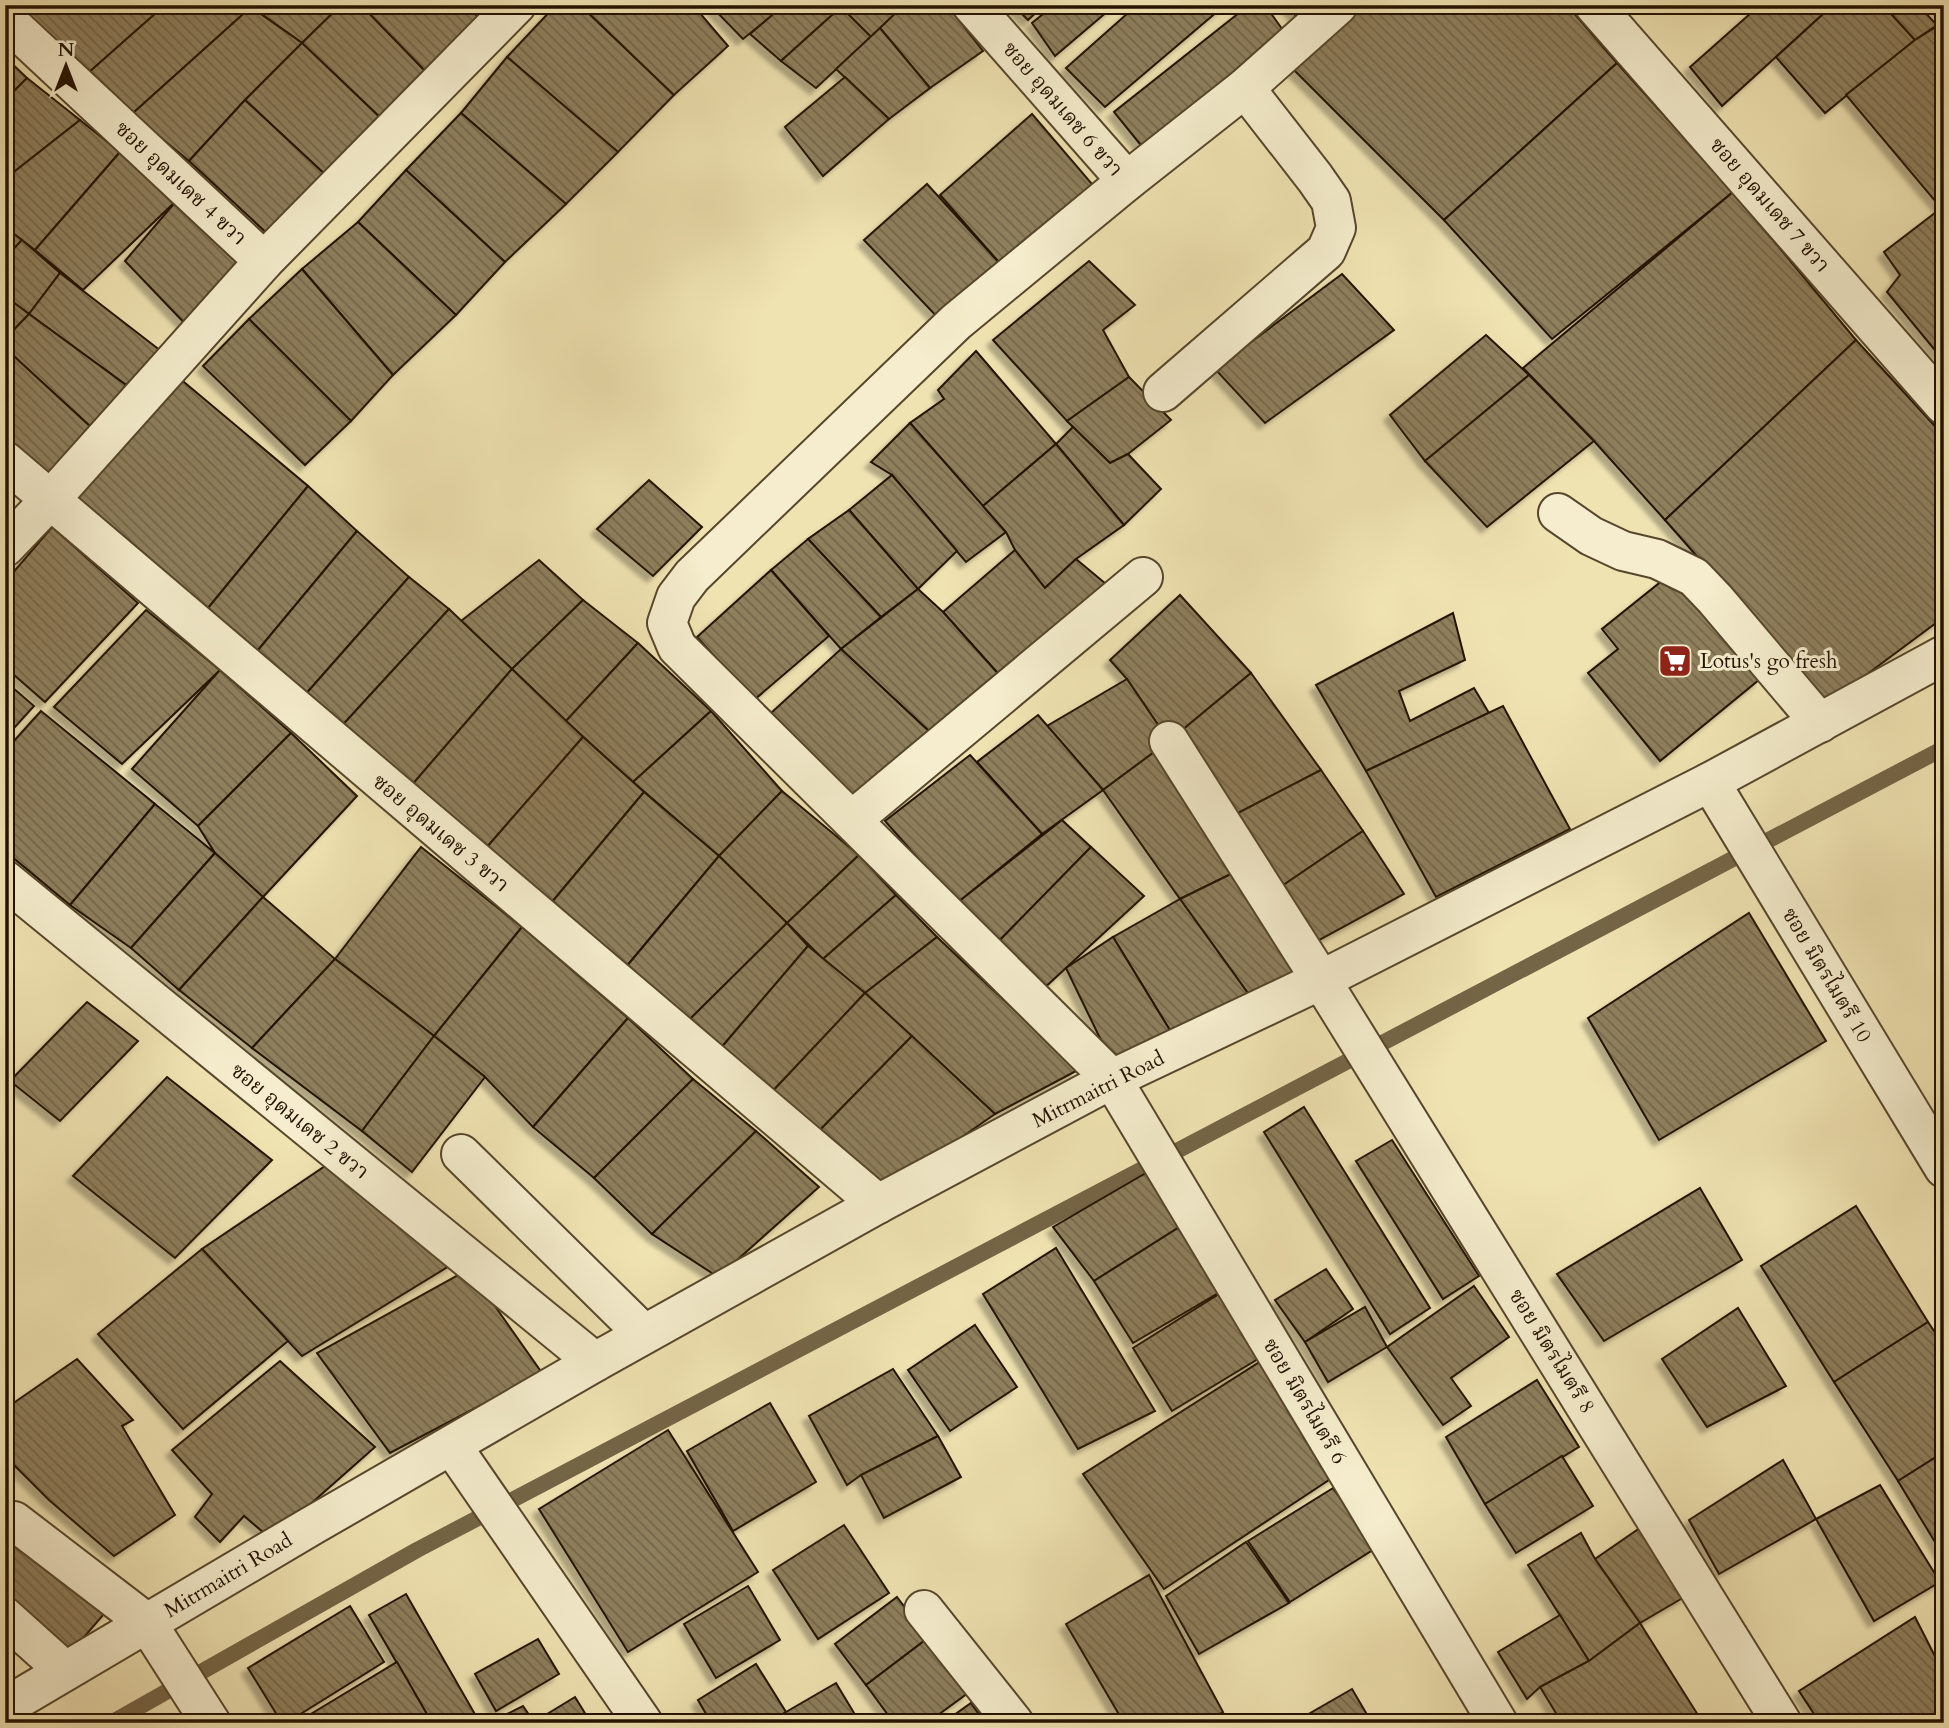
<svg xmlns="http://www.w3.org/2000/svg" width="1949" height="1728" viewBox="0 0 1949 1728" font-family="Cardo,'Noto Serif Thai',serif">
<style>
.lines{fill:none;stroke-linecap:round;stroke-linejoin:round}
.stream{stroke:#746546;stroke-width:16}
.building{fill:url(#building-back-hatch);stroke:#231200;stroke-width:2;filter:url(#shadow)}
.street-casing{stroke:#56462c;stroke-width:42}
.street{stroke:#f5edcd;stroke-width:38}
.labels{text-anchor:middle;stroke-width:6;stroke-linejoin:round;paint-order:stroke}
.street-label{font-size:21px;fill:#231200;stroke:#f5edcd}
.poi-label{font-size:21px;fill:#231200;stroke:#f5edcd;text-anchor:start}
</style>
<defs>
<pattern id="building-back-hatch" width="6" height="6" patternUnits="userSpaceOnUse" patternTransform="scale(1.75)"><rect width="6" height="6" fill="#8e7f5d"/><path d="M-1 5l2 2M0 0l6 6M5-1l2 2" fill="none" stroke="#74674a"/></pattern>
<filter id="shadow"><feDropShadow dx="-6" dy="6" stdDeviation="2" flood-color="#0004"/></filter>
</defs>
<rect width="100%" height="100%" fill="#f0e3b2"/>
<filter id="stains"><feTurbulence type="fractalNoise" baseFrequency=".00286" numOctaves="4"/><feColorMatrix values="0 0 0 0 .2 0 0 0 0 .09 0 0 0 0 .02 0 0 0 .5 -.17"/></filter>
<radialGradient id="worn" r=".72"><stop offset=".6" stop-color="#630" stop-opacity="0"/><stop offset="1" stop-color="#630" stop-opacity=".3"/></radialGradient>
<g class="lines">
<!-- stream -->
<path class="stream" d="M111 1723 417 1550 1944 748"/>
</g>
<!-- building -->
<g class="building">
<path d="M15 5H165L87 74Z"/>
<path d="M165 5H249L251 7 132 114 87 74Z"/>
<path d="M249 5H341L302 43Z"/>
<path d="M341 5H361L433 79 388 125 302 43Z"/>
<path d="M361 5H466L485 24 433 79Z"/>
<path d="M556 5H580L674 95 618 152 507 57Z"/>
<path d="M580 5H693L728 46 674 95Z"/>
<path d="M710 5H766L774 14 743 39Z"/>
<path d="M766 5H784L774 14Z"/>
<path d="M784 5H838L841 7 781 61 750 34Z"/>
<path d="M843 5H904L871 37 841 7Z"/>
<path d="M904 5H947L983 51 930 88 880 28Z"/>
<path d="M1013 5H1044L1028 20Z"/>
<path d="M1054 5H1115L1055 56 1032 23Z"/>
<path d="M1137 5H1225L1105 107 1066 68Z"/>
<path d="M1249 5H1265L1285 33 1144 149 1114 112Z"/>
<path d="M1287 5H1315L1299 20Z"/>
<path d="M1363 5H1567L1617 63 1444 220 1293 69Z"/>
<path d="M1760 5H1833L1722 106 1690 67Z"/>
<path d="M1833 5H1883L1915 40 1825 113 1776 57Z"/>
<path d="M1883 5H1918L1937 25 1915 40Z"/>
<path d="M1934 5H1944V16Z"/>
<path d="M251 7 302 43 245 100 189 161 132 114Z"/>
<path d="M841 7 871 37 816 88 781 61Z"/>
<path d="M1944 22V206L1941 208 1846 95 1915 40Z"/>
<path d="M880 28 930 88 889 119 836 69Z"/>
<path d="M302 43 388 125 330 179 245 100Z"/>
<path d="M5 57 27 78 5 100Z"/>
<path d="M507 57 618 152 566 204 461 113Z"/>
<path d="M1617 63 1733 192 1552 339 1444 220Z"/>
<path d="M845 77 889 119 823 176 785 127Z"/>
<path d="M27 78 80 120 5 179V100Z"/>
<path d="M245 100 330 179 272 238 189 161Z"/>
<path d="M461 113 566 204 505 262 406 170Z"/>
<path d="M1032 114 1098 191 1004 268 940 195Z"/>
<path d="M80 120 120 152 35 250 5 227V179Z"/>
<path d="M120 152 178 199 83 290 35 250Z"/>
<path d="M406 170 505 262 456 315 358 222Z"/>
<path d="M927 184 1004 268 941 321 864 240Z"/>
<path d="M1733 192 1856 340 1665 520 1594 441 1523 368Z"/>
<path d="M178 199 251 268 192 331 125 261Z"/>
<path d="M1944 206V351L1939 355 1887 292 1900 275 1884 252Z"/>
<path d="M358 222 456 315 393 375 302 269Z"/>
<path d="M5 227 22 240 5 258Z"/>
<path d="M22 240 60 273 29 314 5 296V258Z"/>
<path d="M1089 261 1135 305 1103 330 1129 377 1067 421 993 340Z"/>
<path d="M302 269 393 375 351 421 249 319Z"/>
<path d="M60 273 161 351 126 385 29 314Z"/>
<path d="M1342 274 1394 330 1265 423 1215 369Z"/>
<path d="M5 296 29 314 5 339Z"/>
<path d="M29 314 126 385 93 429 5 348V339Z"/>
<path d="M249 319 351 421 305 465 203 366Z"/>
<path d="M1486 335 1529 375 1425 461 1390 415Z"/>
<path d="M1856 340 1944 436V617L1827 704 1665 520Z"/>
<path d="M5 348 93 429 50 477 5 438Z"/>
<path d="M976 351 1056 444 983 506 910 423 944 399 938 390Z"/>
<path d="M1529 375 1594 441 1487 527 1425 461Z"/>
<path d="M178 377 308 486 204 613 75 497Z"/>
<path d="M1129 377 1171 420 1128 454 1110 463 1067 421Z"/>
<path d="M910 423 1006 532 966 562 892 475 871 462Z"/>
<path d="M1073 427 1110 463 1128 454 1161 489 1124 525 1056 444Z"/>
<path d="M1056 444 1124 525 1076 559 1045 588 1015 550 1006 532 983 506Z"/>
<path d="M892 475 957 551 918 589 849 510Z"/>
<path d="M649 480 702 527 653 576 597 529Z"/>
<path d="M308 486 357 531 253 656 204 613Z"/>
<path d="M849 510 918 589 881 617 808 539Z"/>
<path d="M52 527 138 603 45 702 5 667V582Z"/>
<path d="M357 531 409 577 304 696 253 656Z"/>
<path d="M808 539 881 617 841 649 771 570Z"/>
<path d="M1015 550 1045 588 1076 559 1112 589 1002 678 943 612Z"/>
<path d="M539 560 583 600 512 669 461 621Z"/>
<path d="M771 570 829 636 754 700 697 637Z"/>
<path d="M1673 572 1760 679 1660 761 1588 673 1618 649 1602 629Z"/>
<path d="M409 577 449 609 338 730 304 696Z"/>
<path d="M918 589 943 612 1002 678 933 735 841 649Z"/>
<path d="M1180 595 1251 673 1169 741 1127 679 1110 660Z"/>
<path d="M583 600 638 643 566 721 512 669Z"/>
<path d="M449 609 512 669 411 786 338 730Z"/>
<path d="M146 610 220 670 122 764 54 707Z"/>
<path d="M1453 613 1465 660 1399 691 1410 721 1474 688 1489 713 1366 771 1316 685Z"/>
<path d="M638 643 711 711 633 782 566 721Z"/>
<path d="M841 649 933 735 853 798 771 713Z"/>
<path d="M512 669 583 737 487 847 411 786Z"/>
<path d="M220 670 291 733 198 826 132 769Z"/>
<path d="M1251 673 1321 770 1221 822 1169 741Z"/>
<path d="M1127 679 1169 741 1103 790 1047 726Z"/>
<path d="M5 681 34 706 5 738Z"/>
<path d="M1503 706 1570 829 1436 897 1366 771Z"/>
<path d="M41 711 155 804 70 905 5 851V751Z"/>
<path d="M711 711 782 791 719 856 633 782Z"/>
<path d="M1038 715 1103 790 1042 834 977 762Z"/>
<path d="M291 733 357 796 263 897 215 853 198 826Z"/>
<path d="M583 737 644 792 552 902 487 847Z"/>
<path d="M1169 741 1239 870 1180 899 1103 790Z"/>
<path d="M970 755 1042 834 957 903 885 821Z"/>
<path d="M1321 770 1363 831 1276 890 1236 814Z"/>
<path d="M782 791 859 855 787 923 719 856Z"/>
<path d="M644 792 719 856 626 967 552 902Z"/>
<path d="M155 804 215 853 131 948 70 905Z"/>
<path d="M1062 820 1091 847 995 945 957 903Z"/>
<path d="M1363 831 1404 894 1312 944 1276 890Z"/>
<path d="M421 847 522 927 434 1036 335 959Z"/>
<path d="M1091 847 1144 896 1041 991 995 945Z"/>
<path d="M215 853 263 897 179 990 131 948Z"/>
<path d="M859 855 896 895 823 959 787 923Z"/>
<path d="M719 856 787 923 687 1022 626 967Z"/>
<path d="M1239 870 1302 967 1250 996 1180 899Z"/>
<path d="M896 895 937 937 865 993 823 959Z"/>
<path d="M263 897 335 959 252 1048 179 990Z"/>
<path d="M1180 899 1250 996 1171 1032 1113 937Z"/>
<path d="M1749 913 1826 1041 1659 1140 1588 1018Z"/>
<path d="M787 923 808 946 720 1049 687 1022Z"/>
<path d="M522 927 628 1018 533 1127 485 1077 434 1036Z"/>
<path d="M937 937 1078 1070 995 1114 865 993Z"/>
<path d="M1113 937 1171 1032 1112 1063 1066 968Z"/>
<path d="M808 946 865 993 770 1094 720 1049Z"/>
<path d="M335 959 434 1036 362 1131 252 1048Z"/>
<path d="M865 993 912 1036 816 1134 770 1094Z"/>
<path d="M87 1002 138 1041 60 1121 10 1081Z"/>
<path d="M628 1018 693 1079 594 1178 533 1127Z"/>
<path d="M434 1036 485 1077 412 1172 362 1131Z"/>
<path d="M912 1036 995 1114 883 1192 816 1134Z"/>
<path d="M167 1077 272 1160 175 1258 73 1176Z"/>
<path d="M693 1079 756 1131 652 1234 594 1178Z"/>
<path d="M1304 1107 1430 1308 1390 1334 1264 1132Z"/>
<path d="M756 1131 819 1187 718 1277 652 1234Z"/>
<path d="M1392 1140 1479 1276 1443 1299 1356 1161Z"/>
<path d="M334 1160 454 1263 302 1356 202 1249Z"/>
<path d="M1158 1166 1189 1221 1094 1281 1053 1227Z"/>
<path d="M1700 1188 1742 1260 1604 1341 1557 1274Z"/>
<path d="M1856 1206 1928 1322 1834 1382 1761 1266Z"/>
<path d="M1189 1221 1225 1289 1133 1343 1094 1281Z"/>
<path d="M1056 1248 1155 1411 1078 1449 983 1294Z"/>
<path d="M202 1249 288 1341 183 1429 98 1334Z"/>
<path d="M469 1269 542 1373 390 1453 317 1353Z"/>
<path d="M1326 1269 1353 1309 1305 1342 1275 1300Z"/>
<path d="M1474 1286 1509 1337 1451 1378 1471 1406 1443 1425 1387 1347Z"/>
<path d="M1227 1289 1263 1356 1172 1411 1133 1348Z"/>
<path d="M1365 1307 1387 1347 1328 1382 1305 1342Z"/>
<path d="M1738 1308 1786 1386 1707 1427 1662 1359Z"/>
<path d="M1928 1322 1944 1346V1452L1898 1481 1834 1382Z"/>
<path d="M975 1325 1017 1387 950 1431 908 1370Z"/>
<path d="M1266 1358 1338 1474 1164 1589 1083 1474Z"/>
<path d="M77 1359 133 1420 122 1426 175 1515 114 1556 49 1500 5 1456V1409Z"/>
<path d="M280 1361 375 1447 271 1539 244 1516 220 1542 195 1517 212 1494 172 1450Z"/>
<path d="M893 1369 938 1436 861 1475 847 1485 809 1416Z"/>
<path d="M1537 1380 1579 1447 1485 1504 1446 1437Z"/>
<path d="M770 1403 816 1482 733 1531 687 1451Z"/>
<path d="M668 1430 758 1572 628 1652 539 1509Z"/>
<path d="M938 1436 961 1477 884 1518 861 1475Z"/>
<path d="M1944 1452V1557L1898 1481Z"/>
<path d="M1562 1456 1593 1506 1516 1553 1485 1504Z"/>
<path d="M1783 1460 1816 1519 1719 1574 1689 1520Z"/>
<path d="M1880 1485 1940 1582 1874 1621 1816 1519Z"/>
<path d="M1333 1488 1376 1548 1290 1602 1248 1541Z"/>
<path d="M5 1525 110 1607 72 1651 5 1598Z"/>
<path d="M844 1525 889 1593 818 1639 773 1570Z"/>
<path d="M1640 1528 1686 1596 1640 1623 1595 1559Z"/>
<path d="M1581 1533 1595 1559 1640 1623 1589 1661 1528 1565Z"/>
<path d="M1246 1542 1289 1603 1199 1654 1166 1596Z"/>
<path d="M1149 1575 1223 1712 1204 1723H1124L1066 1624Z"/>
<path d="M748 1586 780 1640 716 1678 684 1624Z"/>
<path d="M406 1594 480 1723H432L369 1615Z"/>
<path d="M897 1597 928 1638 866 1685 835 1644Z"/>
<path d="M350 1606 384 1662 286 1723H282L248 1668Z"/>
<path d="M1560 1615 1589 1661 1540 1687 1527 1699 1498 1652Z"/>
<path d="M1915 1617 1944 1674V1722L1820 1723 1799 1691Z"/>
<path d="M1640 1623 1703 1723H1562L1540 1687 1589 1661Z"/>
<path d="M928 1638 968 1693 927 1723H894L866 1685Z"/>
<path d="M538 1639 559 1674 496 1711 475 1674Z"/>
<path d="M397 1662 432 1723H296Z"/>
<path d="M756 1664 786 1712 769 1723H703L709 1719 698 1700Z"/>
<path d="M836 1683 860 1723H769L786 1712Z"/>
<path d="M1352 1689 1372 1723H1293Z"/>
<path d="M575 1697 591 1723H489L523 1706 534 1722Z"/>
<path d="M971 1703 985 1723H943Z"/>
</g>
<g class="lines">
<defs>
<g id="street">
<path d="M972 5 1127 181"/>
<path d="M1338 5 1245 88 1127 181 956 322 692 576 676 597 667 623 677 647 1112 1079 1498 1723"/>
<path d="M1594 5 1944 405"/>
<path d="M5 19 264 261"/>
<path d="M1163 392 1326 251 1336 228 1331 201 1315 178 1245 88"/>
<path d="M5 461 878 1204"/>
<path d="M1558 513 1591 536 1623 551 1657 559 1694 577 1715 599 1820 723"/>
<path d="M5 547 50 500 264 261 516 5"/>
<path d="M1169 741 1321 980 1782 1723"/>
<path d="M1710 782 1944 1168"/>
<path d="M852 820 1143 577"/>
<path d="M5 880 595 1362"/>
<path d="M461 1154 644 1334"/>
<path d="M452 1446 643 1723"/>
<path d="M14 1521 147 1623 211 1723"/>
<path d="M924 1610 1014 1723"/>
<path d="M5 1617 65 1671"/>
<path d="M5 1707 313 1525 595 1362 878 1204 1112 1079 1321 980 1710 782 1944 655"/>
</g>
</defs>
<!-- street casing -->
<use href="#street" class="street-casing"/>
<!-- street -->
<use href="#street" class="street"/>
</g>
<!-- icons -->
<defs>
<symbol id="supermarket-square" viewBox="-11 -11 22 22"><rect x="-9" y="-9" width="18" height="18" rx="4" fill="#8f2418" stroke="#f5edcd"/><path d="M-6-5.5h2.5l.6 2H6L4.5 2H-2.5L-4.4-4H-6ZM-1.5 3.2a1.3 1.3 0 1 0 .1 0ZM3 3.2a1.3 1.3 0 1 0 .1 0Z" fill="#fff"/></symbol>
</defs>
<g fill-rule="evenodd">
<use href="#supermarket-square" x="1656" y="642" width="38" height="38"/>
</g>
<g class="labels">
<!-- street labels -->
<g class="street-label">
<text transform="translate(1063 109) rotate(49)" y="7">ซอย อุดมเดช 6 ขวา</text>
<text transform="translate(181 183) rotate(43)" y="7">ซอย อุดมเดช 4 ขวา</text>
<text transform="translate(1770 205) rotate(49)" y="7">ซอย อุดมเดช 7 ขวา</text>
<text transform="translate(441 833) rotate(40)" y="7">ซอย อุดมเดช 3 ขวา</text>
<text transform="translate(1827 975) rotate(59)" y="7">ซอย มิตรไมตรี 10</text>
<text transform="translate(1098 1089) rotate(-27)" y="7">Mitrmaitri Road</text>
<text transform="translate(300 1121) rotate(39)" y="7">ซอย อุดมเดช 2 ขวา</text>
<text transform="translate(1552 1351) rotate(58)" y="7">ซอย มิตรไมตรี 8</text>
<text transform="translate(1305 1401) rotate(59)" y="7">ซอย มิตรไมตรี 6</text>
<text transform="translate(228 1575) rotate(-31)" y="7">Mitrmaitri Road</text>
</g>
<!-- poi labels -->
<g class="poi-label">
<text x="1700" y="668">Lotus's go fresh</text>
</g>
</g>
<!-- margin -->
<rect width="1949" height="1728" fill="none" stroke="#f0e3b2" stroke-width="28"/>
<rect x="7" y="7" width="1935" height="1714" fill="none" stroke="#231200" stroke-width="3.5"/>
<rect x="14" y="14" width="1921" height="1700" fill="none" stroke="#231200" stroke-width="2"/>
<!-- north arrow -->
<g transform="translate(66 66)" stroke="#f5edcd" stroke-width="5" paint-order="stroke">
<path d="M0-5L12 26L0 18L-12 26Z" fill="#231200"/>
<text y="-10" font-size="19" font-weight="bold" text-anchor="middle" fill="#231200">N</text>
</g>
<rect width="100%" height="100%" filter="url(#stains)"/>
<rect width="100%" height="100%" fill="url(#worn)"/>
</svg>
